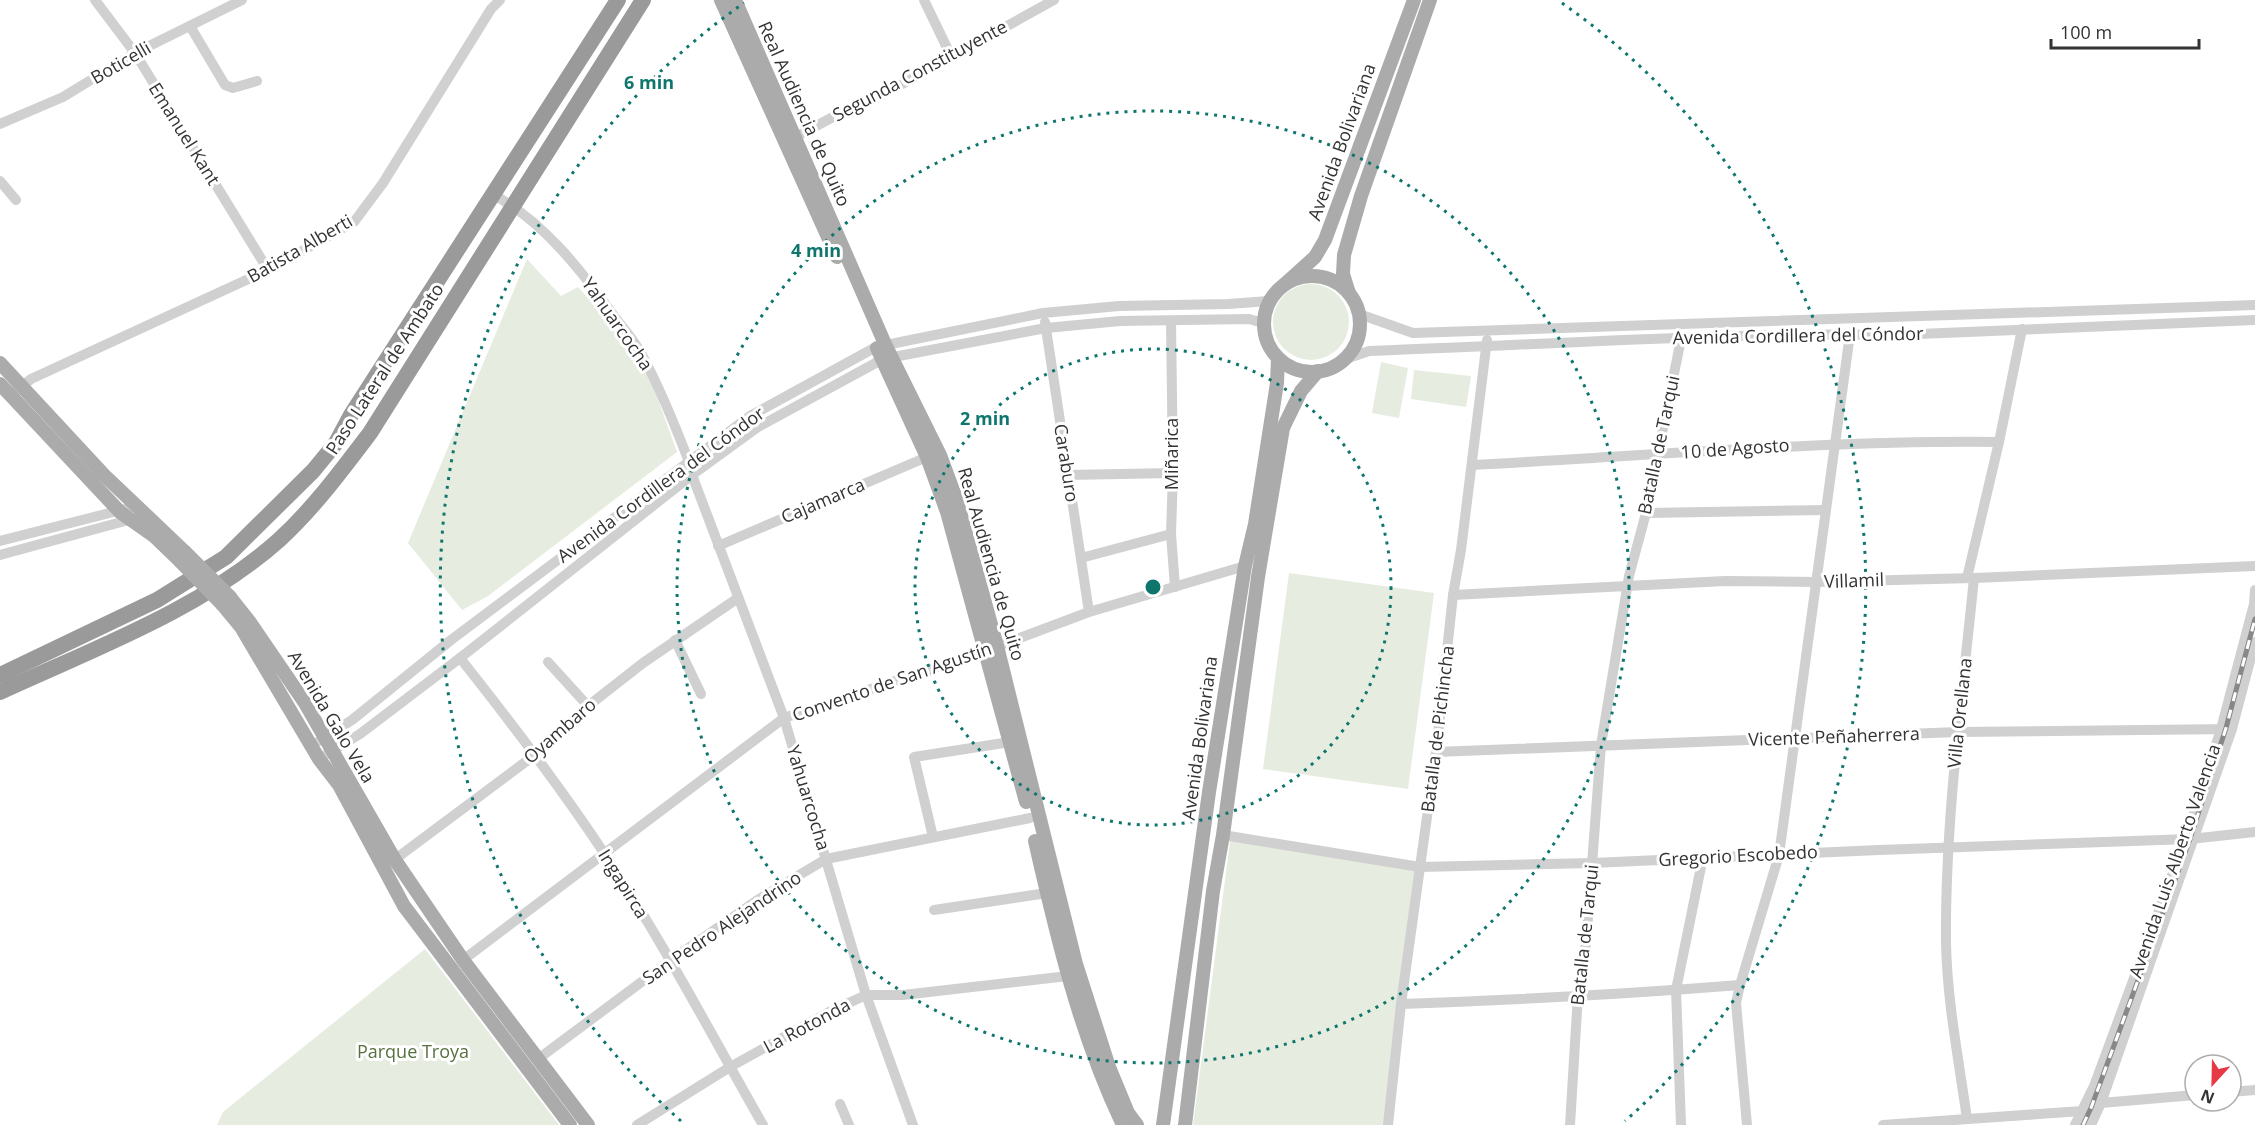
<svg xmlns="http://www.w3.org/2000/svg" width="2255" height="1125" viewBox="0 0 2255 1125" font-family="'Open Sans',sans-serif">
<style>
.green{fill:#e6ecdf}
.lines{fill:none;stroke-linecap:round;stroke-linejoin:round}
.minor{stroke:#d0d0d0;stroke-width:10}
.major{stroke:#ababab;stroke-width:14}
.highway{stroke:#9a9a9a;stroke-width:16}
.rail-casing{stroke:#888;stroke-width:5}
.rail{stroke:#fff;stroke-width:3;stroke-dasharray:9;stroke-linecap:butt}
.major-bridge{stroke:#ababab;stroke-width:14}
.ring{fill:none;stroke:#0f766e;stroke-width:3;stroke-dasharray:3 6}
.labels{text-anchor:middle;stroke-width:6;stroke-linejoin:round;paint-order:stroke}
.street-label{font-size:18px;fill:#333;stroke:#fff}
.park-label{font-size:18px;fill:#56703f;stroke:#fff}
.centre{fill:#0f766e;stroke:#fff;stroke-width:3}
.ring-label{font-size:18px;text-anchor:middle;font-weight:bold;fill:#0f766e;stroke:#fff;stroke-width:6;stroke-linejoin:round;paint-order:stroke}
</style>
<rect width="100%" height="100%" fill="#fff"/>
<!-- green -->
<g class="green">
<path d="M527 259 561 296 578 287 644 361 677 452 488 596 462 610 408 543Z"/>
<circle cx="1311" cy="322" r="38"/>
<path d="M1381 362 1408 368 1399 418 1372 413Z"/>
<path d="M1414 370 1471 376 1466 407 1411 399Z"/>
<path d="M1289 573 1434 593 1408 789 1263 769Z"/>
<path d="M1231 834 1421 868 1388 1125H1193Z"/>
<path d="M425 949 559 1125H217L223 1112Z"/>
</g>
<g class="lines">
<!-- minor -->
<g class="minor">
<path d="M95 0 135 53 268 270"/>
<path d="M924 0 951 56"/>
<path d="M190 26 225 85 233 88 257 81"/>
<path d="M0 124 63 97 135 53 242 0"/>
<path d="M790 140 846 110 868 103 1054 0"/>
<path d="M0 181 16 200"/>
<path d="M492 194C542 220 581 270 614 316 623 328 634 340 641 353 660 388 675 425 689 462"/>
<path d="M1359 314 1413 333 2255 305"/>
<path d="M1171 321 1173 473 1171 534 1175 587"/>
<path d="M1045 322 1089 612"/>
<path d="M1343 360 1369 351C1544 345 1720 332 1895 335L2255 320"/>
<path d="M16 391 31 379 268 270 354 222 383 183 491 9 500 0"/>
<path d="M1472 465C1648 456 1823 440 1999 442"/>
<path d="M692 475 784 718 866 995 913 1125"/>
<path d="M1067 475 1173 473"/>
<path d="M1646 513 1826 510"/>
<path d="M0 541 137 506"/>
<path d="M718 546 927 457"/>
<path d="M0 555 136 518"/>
<path d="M1081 558 1171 534"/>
<path d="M1967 578 1999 442 2022 329"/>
<path d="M1453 595 1725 581 1816 582 1974 578 2255 566"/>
<path d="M675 640 701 694"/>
<path d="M460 658C510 721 559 785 604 853 662 940 711 1034 763 1125"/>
<path d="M548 662 588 706"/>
<path d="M319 741 352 720 451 640 750 416 876 347 1043 313 1119 306 1228 304 1269 301"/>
<path d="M1436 752 1958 732 2232 729"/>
<path d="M327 754 360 734 460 658 692 475 758 427 883 359 1046 328 1120 321 1249 319 1263 323"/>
<path d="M1223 835 1420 867 1593 863 1879 850 2190 839 2255 832"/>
<path d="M933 837 914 757 1010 742"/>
<path d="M390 863 536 754 588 706 643 663 738 598"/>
<path d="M934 910 1047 893"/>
<path d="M463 960 784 718 985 651 1089 612 1245 566"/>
<path d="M1401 1004C1514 1000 1627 994 1740 985"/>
<path d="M538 1059 671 960 756 901 826 859 1030 818"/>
<path d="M2231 1092 2255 1090"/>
<path d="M840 1104 849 1125"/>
<path d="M1967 1119C1959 1061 1947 1001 1946 942 1945 820 1962 699 1974 578"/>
<path d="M637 1125 730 1067 829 1012 866 995H903L1068 976"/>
<path d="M1388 1125 1401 1004 1436 752 1453 595 1461 550 1487 340"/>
<path d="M1570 1125 1578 994 1586 944 1601 745 1629 576 1646 513 1681 339"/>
<path d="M1681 1125 1676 990 1703 857"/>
<path d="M1747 1125 1736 1003 1740 985 1779 855 1850 334"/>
<path d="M1883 1125 2082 1111 2101 1103 2195 1095"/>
<path d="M2075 1125 2094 1086 2186 838 2221 729 2254 604 2255 590"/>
<path d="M2091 1125 2101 1103 2232 729 2255 642"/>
</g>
<!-- major -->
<g class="major">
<path d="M721 0 837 257"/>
<path d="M735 0 885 344 940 455 957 501 997 646 1076 964 1109 1067 1128 1113 1137 1125"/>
<circle cx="1312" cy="324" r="48"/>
<path d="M1284 285 1315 257 1325 240 1414 0"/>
<path d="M1349 293 1343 274 1344 255 1361 196 1430 0"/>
<path d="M877 348 927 457 947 512 1026 802"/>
<path d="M0 363 104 475 185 552"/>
<path d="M0 384 120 512 154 536 180 561"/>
<path d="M230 597 249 621 305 703 395 860 463 960 588 1125"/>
<path d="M222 604 241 627 319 759 339 785 404 906 570 1125"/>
<path d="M1035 841C1057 938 1080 1035 1123 1125"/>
<path d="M1163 1125 1209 792 1245 566 1255 524 1277 383 1278 358"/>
<path d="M1185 1125 1213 891 1223 835 1258 577 1283 428 1301 391 1318 371"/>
</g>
<!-- highway -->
<g class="highway">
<path d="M0 675 157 600 226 557 313 471 336 443 351 415 618 0"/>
<path d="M0 692C93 649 202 609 279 540 313 509 342 470 370 433L643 0"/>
</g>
<defs>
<path id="rail" d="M2083 1125 2091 1108 2190 839 2226 728 2255 619"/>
</defs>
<!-- rail casing -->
<use href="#rail" class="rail-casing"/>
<!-- rail -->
<use href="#rail" class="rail"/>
<!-- major-bridge -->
<g class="major-bridge">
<path d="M185 552 230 597"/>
<path d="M180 561 222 604"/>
</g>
</g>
<!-- distance rings -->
<g class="ring">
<circle cx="1153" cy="587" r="238"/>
<circle cx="1153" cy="587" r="476"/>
<path d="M681 1121A713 713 0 0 1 744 3M1562 3A713 713 0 0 1 1625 1121"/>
</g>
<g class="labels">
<!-- street labels -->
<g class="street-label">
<text transform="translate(121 63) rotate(-30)" y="6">Boticelli</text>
<text transform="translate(920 71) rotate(-28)" y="6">Segunda Constituyente</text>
<text transform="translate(804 114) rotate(66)" y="6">Real Audiencia de Quito</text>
<text transform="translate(184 134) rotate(58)" y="6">Emanuel Kant</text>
<text transform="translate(1342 142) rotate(-70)" y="6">Avenida Bolivariana</text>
<text transform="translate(300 249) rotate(-30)" y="6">Batista Alberti</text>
<text transform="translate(617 324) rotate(55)" y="6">Yahuarcocha</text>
<text transform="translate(1798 336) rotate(-1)" y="6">Avenida Cordillera del Cóndor</text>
<text transform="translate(385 369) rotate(-57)" y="6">Paso Lateral de Ambato</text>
<text transform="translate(1659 445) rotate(-78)" y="6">Batalla de Tarqui</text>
<text transform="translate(1735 449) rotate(-4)" y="6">10 de Agosto</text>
<text transform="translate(1172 454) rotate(-90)" y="6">Miñarica</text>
<text transform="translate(1066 463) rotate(81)" y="6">Caraburo</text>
<text transform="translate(661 485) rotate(-36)" y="6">Avenida Cordillera del Cóndor</text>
<text transform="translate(823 501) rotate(-23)" y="6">Cajamarca</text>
<text transform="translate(991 564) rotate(74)" y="6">Real Audiencia de Quito</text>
<text transform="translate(1854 581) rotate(-2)" y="6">Villamil</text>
<text transform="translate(892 682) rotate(-19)" y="6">Convento de San Agustín</text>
<text transform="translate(1960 713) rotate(-84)" y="6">Villa Orellana</text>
<text transform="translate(331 717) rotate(59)" y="6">Avenida Galo Vela</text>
<text transform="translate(1438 729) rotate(-83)" y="6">Batalla de Pichincha</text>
<text transform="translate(560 731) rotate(-41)" y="6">Oyambaro</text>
<text transform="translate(1834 737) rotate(-2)" y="6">Vicente Peñaherrera</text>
<text transform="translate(1200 738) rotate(-82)" y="6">Avenida Bolivariana</text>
<text transform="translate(808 798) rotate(73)" y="6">Yahuarcocha</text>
<text transform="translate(1738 856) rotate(-3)" y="6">Gregorio Escobedo</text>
<text transform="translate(2175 861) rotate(-71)" y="6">Avenida Luis Alberto Valencia</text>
<text transform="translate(623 884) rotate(58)" y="6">Ingapirca</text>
<text transform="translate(722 928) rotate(-34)" y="6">San Pedro Alejandrino</text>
<text transform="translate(1585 935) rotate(-84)" y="6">Batalla de Tarqui</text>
<text transform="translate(807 1026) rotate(-28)" y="6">La Rotonda</text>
</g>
<!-- park labels -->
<g class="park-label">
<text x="413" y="1058">Parque Troya</text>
</g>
</g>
<circle cx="1153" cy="587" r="9" class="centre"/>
<g class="ring-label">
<text x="649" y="89">6 min</text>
<text x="816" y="257">4 min</text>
<text x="985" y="425">2 min</text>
</g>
<!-- north arrow -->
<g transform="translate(2213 1083) rotate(202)"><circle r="28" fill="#ffffff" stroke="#adadad" stroke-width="1.5"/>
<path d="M0-4.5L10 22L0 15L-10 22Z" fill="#e63946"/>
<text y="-9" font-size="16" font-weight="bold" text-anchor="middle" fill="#333333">N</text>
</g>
<!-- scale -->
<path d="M2051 39v9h148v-9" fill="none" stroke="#333333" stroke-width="3"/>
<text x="2060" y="39" font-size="18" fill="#333333" stroke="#ffffff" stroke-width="4.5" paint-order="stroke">100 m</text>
</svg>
